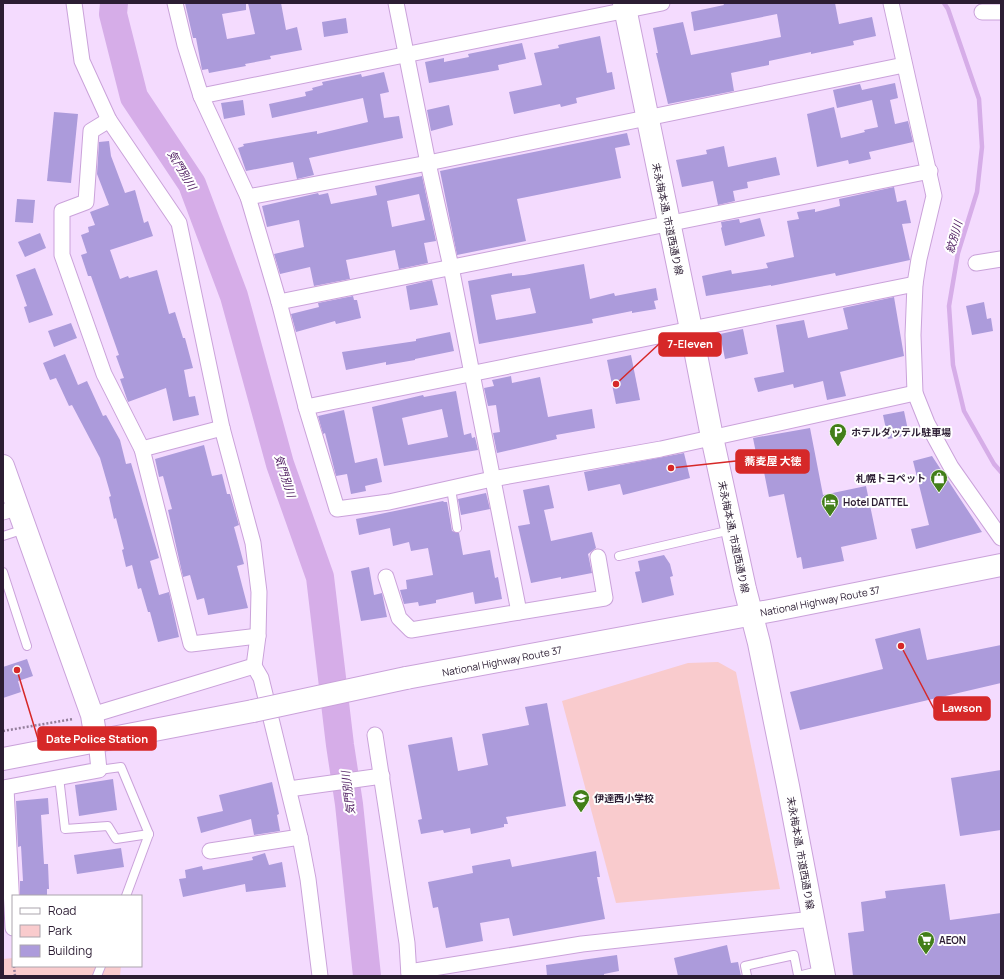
<svg xmlns="http://www.w3.org/2000/svg" width="1004" height="979" viewBox="0 0 1004 979" font-family="Manrope,'Noto Sans JP',sans-serif">
<style>
.green{fill:#f9cbcd}
.lines{fill:none;stroke-linecap:round;stroke-linejoin:round}
.stream{stroke:#d6ade8;stroke-width:4.5}
.river{stroke:#d6ade8;stroke-width:28}
.building{fill:#ac9bdb;fill-rule:evenodd}
.lane-casing{stroke:#caa2da;stroke-width:10}
.street-casing{stroke:#caa2da;stroke-width:17}
.secondary-casing{stroke:#caa2da;stroke-width:24}
.highway-casing{stroke:#caa2da;stroke-width:24}
.path{stroke:#937e9b;stroke-width:2.5;stroke-dasharray:2 2;stroke-linecap:butt}
.lane{stroke:#fff;stroke-width:8}
.street{stroke:#fff;stroke-width:15}
.secondary{stroke:#fff;stroke-width:22}
.highway{stroke:#fff;stroke-width:22}
.highway-bridge-casing{stroke:#caa2da;stroke-width:24;stroke-linecap:butt}
.highway-bridge{stroke:#fff;stroke-width:22}
.labels{text-anchor:middle;stroke-width:4;stroke-linejoin:round;paint-order:stroke}
.street-label{font-size:10px;fill:#2c1d33;stroke:#fff}
.poi-label{font-size:10px;font-weight:bold;fill:#2c1d33;stroke:#fff;text-anchor:start}
.water-label{font-size:11px;font-style:italic;fill:#4b185d;stroke:#fff}
.leader{fill:none;stroke:#d62828;stroke-width:1.5}
.callout-dot{fill:#d62828;stroke:#fff;stroke-width:1.5}
.callout{fill:#d62828;stroke:#d62828;stroke-width:1.5}
.callout-label{font-size:11px;text-anchor:middle;font-weight:bold;fill:#fff}
</style>
<rect width="100%" height="100%" fill="#f4dbfe"/>
<!-- green -->
<g class="green">
<path d="M718 662 736 672 780 889 616 903 562 701 688 663Z"/>
<path d="M13 958V966H121L120 976H3V959Z"/>
</g>
<g class="lines">
<!-- stream -->
<path class="stream" d="M944 3 948 9 979 99 982 147 977 192 958 253 949 306 953 365 964 411 994 464 1001 472"/>
<!-- river -->
<path class="river" d="M114 3 113 14 134 97 192 184 234 296 280 464 320 577 340 745 349 804 367 976"/>
</g>
<!-- building -->
<g class="building">
<path d="M185 3H246V10L222 14 227 39 255 34 248 3H281L286 30 297 27 302 50 270 56 271 59 245 64 246 66 209 73 208 69 202 70 196 38H193Z"/>
<path d="M723 3H835L839 24 872 17 876 36 853 41 854 45 811 54V52L769 61V65L731 73 734 91 668 104 656 53H658L653 28 683 22 691 55 781 37 777 14 694 31 691 12 724 5Z"/>
<path d="M346 18 348 33 324 37 322 22Z"/>
<path d="M600 36 607 73 612 72 615 89 576 98 577 103 561 107 560 104 514 114 509 92 542 85 534 53 559 48 558 45Z"/>
<path d="M522 43 526 59 498 65 499 70 429 83 425 62 444 58V62L469 57 468 54Z"/>
<path d="M384 72 389 92 380 94 384 118 399 116 403 138 309 158 314 175 297 179 293 162 246 171 238 148 244 146 243 144 317 131V134L368 122 363 98 272 118 269 104 306 96 305 92 313 90 312 88 323 85 322 82 361 74 362 77Z"/>
<path d="M895 83 898 98 890 100 895 124 908 121 913 142 869 152 871 159 849 164 848 160 817 167 807 114 834 107 841 138 865 132 864 130 878 127 872 100 837 108 833 90 860 84 862 90Z"/>
<path d="M243 100 245 115 224 119 221 103Z"/>
<path d="M449 105 453 125 431 131 427 110Z"/>
<path d="M54 112 78 114 71 183 47 181Z"/>
<path d="M627 133 630 145 615 148 621 178 517 199 526 241 457 255 440 171Z"/>
<path d="M109 141 111 156 125 193 135 190 144 223 148 221 153 236 110 250 120 279 128 276 129 278 157 270 169 314 175 312 183 338H185L193 368 184 370 189 397 195 396 199 415 173 421 166 388 128 402 120 379 124 378 116 356 119 355 91 276H88L81 255 87 253 81 235 89 232 88 227 95 225 90 212 109 205 97 174 99 142Z"/>
<path d="M724 146 728 167 776 157 780 175 747 182 748 188 733 191 735 201 718 205 713 181 682 187 676 160 707 154 706 150Z"/>
<path d="M422 176 436 241 424 243 428 263 399 269 395 250 346 260 350 279 314 286 310 267 280 274 274 254 304 247 299 220 267 227 262 206 318 193 319 195 328 193 331 204 377 195 375 186ZM419 194 425 220 392 227 387 201Z"/>
<path d="M894 187 897 202 906 200 911 223 902 224 910 260 836 276 835 273 771 286V285L706 296 702 276 731 270 732 274 768 268 766 263 794 257 787 221 799 219 797 212 815 209V212L840 206 839 199Z"/>
<path d="M17 199 35 200 33 223 15 222Z"/>
<path d="M760 218 765 236 725 246 721 228 722 227 721 222 739 219 740 223Z"/>
<path d="M40 233 46 248 25 257 18 242Z"/>
<path d="M584 264 590 299 614 293 615 296 656 288 658 300 654 301 656 309 632 313V311L592 319 593 323 479 344 468 281 512 273V276L524 275ZM530 288 536 313 496 320 491 295Z"/>
<path d="M35 268 53 315 29 323 24 307 27 306 16 275Z"/>
<path d="M432 280 438 305 410 310 406 286Z"/>
<path d="M353 296 354 300H357L361 318 336 324 335 321 296 332 291 314 319 307 318 303Z"/>
<path d="M894 297 904 356 840 372 846 396 827 400 823 381 794 388 793 384 758 392 754 378 784 372 776 325 804 320 808 338 848 329 843 308Z"/>
<path d="M984 302 987 319 991 318 993 331 972 335 966 306Z"/>
<path d="M71 323 77 338 54 347 48 331Z"/>
<path d="M743 329 748 354 725 359 720 334Z"/>
<path d="M450 332 454 351 415 359V360L386 365V362L346 370 342 352 416 341V339Z"/>
<path d="M65 354 78 385 87 381 103 416 106 415 120 440 126 464 131 463 159 558 150 561 159 595 169 592 179 637 158 642 150 612H148L141 588 138 589 132 565 126 567 122 550 124 549 116 518 114 519 109 497 111 496 100 458 72 405 69 406 56 378 50 380 43 363Z"/>
<path d="M631 355 640 400 616 404 607 360Z"/>
<path d="M511 376 512 383 540 377 548 417 592 409 595 428 556 435 557 439 497 453 493 433 500 432 496 405 488 406 484 388 494 386 492 380Z"/>
<path d="M456 391 464 435 471 433 472 438 475 437 478 450 384 466 372 407 423 395 424 397ZM442 409 448 437 408 445 402 418Z"/>
<path d="M344 410 355 463 377 458 382 482 365 486 366 491 351 494 347 474 336 476 325 433 323 434 318 416Z"/>
<path d="M904 411 909 435 888 439 883 415Z"/>
<path d="M810 428 823 495 866 486 877 539 841 547 844 561 803 569 801 557 797 558 784 494 769 497 763 467 759 468 753 438Z"/>
<path d="M204 445 212 476 222 474 227 494H230L239 525 234 527 244 564 237 566 248 608 208 615 204 598 197 600 190 575 183 577 168 510 172 509 163 476 159 477 155 459Z"/>
<path d="M684 453 690 478 623 495 620 484 588 491 584 472Z"/>
<path d="M932 456 982 532 916 549 911 529 929 525 913 461Z"/>
<path d="M549 485 554 508 544 510 551 541 592 532 596 548 588 554 592 573 561 579V577L531 583 518 526 530 524 523 490Z"/>
<path d="M486 493 490 509 461 515 458 499Z"/>
<path d="M443 501 444 502H447L452 531 459 533 463 555 490 550 495 578 498 577 502 599 475 604 473 592 436 600V603L419 606 418 602 404 604 400 590 407 589 406 580 433 575 428 548 411 551 409 542 393 546 390 528 359 535 356 519Z"/>
<path d="M664 555 670 564 673 576 670 577 674 595 642 603 635 572 640 571 638 561Z"/>
<path d="M369 567 374 595 382 593 387 617 361 621 351 571Z"/>
<path d="M920 628 927 660 1001 645V683L800 730 790 692 883 669 875 639Z"/>
<path d="M27 659 33 676 18 681 21 692 3 698V667Z"/>
<path d="M547 703 566 806 506 817 508 824H504V827L471 834 470 828 444 833 443 830 421 834 418 820 422 819 408 745 452 737 458 771 488 765 482 734 529 725 525 707Z"/>
<path d="M1001 770V830L960 836 951 778Z"/>
<path d="M113 779 117 810 79 816 75 785Z"/>
<path d="M272 782 279 814 277 815 280 831 254 835 251 819 201 833 197 817 223 811 219 795Z"/>
<path d="M48 798 49 814 41 815 44 864H48L49 889H47V896H20V881H23L21 846 18 847 16 801Z"/>
<path d="M121 848 124 867 77 874 74 855Z"/>
<path d="M596 851 600 877H597L605 919 513 936 509 918 480 923 483 941 446 948 438 907 433 908 428 882 473 873 472 866 510 859 512 867Z"/>
<path d="M265 853 269 865 282 862 286 887 246 892 245 884 183 897 179 879 186 878 185 870 202 866 203 870 253 860 252 857Z"/>
<path d="M945 884 950 920 1001 913V976H853L848 933 864 931 861 902 886 898 885 891Z"/>
<path d="M727 945 731 963 738 962 741 976H678L674 958Z"/>
<path d="M617 955 619 971 604 974V976H547L546 965Z"/>
</g>
<g class="lines">
<defs>
<g id="lane">
<path d="M451 488 457 528"/>
<path d="M3 536 25 529"/>
<path d="M619 556 731 530"/>
<path d="M3 572 27 646"/>
<path d="M99 770 121 767 149 834 126 896"/>
<path d="M59 777 65 829 108 826 116 839 149 834"/>
<path d="M97 976 101 966"/>
<path d="M747 976 745 966 794 955 798 975"/>
<path d="M798 976 822 970"/>
</g>
<g id="street">
<path d="M74 3 82 61 109 120 179 223 222 428 253 543 259 592 258 636 254 666 92 715"/>
<path d="M175 3 185 45 201 96 248 197 279 302 306 407 337 509 389 502 492 479 661 449 915 393"/>
<path d="M396 3 428 163 451 267 519 612"/>
<path d="M891 3 934 196 919 259 915 284 913 335 915 393 927 423 951 467 1001 538"/>
<path d="M982 12H1001"/>
<path d="M201 96 662 3"/>
<path d="M109 120 91 131 86 202 62 211V255L104 374 142 449"/>
<path d="M248 197 428 163 904 65"/>
<path d="M976 263 1001 259"/>
<path d="M279 302 930 171"/>
<path d="M306 407 915 284"/>
<path d="M222 428 142 449 191 644 258 636"/>
<path d="M3 512 19 507"/>
<path d="M386 577 399 618 411 630 605 598 598 557"/>
<path d="M254 666 261 678 300 837 308 879 320 976"/>
<path d="M375 735 407 943 409 976"/>
<path d="M3 788 99 770 96 740"/>
<path d="M6 788 13 928"/>
<path d="M289 789 382 776"/>
<path d="M210 851 300 837"/>
<path d="M409 972 582 944 813 919"/>
</g>
<g id="secondary">
<path d="M624 3 691 329 712 437 745 589 759 643 788 786 824 976"/>
<path d="M3 466 92 715 96 740"/>
</g>
<g id="highway">
<path d="M406 678 775 610 1001 565"/>
<path d="M3 759 253 711"/>
</g>
</defs>
<!-- lane casing -->
<use href="#lane" class="lane-casing"/>
<!-- street casing -->
<use href="#street" class="street-casing"/>
<!-- secondary casing -->
<use href="#secondary" class="secondary-casing"/>
<!-- highway casing -->
<use href="#highway" class="highway-casing"/>
<!-- path -->
<g class="path">
<path d="M3 731 73 719"/>
<path d="M14 966 15 976"/>
</g>
<!-- lane -->
<use href="#lane" class="lane"/>
<!-- street -->
<use href="#street" class="street"/>
<!-- secondary -->
<use href="#secondary" class="secondary"/>
<!-- highway -->
<use href="#highway" class="highway"/>
<defs>
<path id="highway-bridge" d="M253 711 406 678"/>
</defs>
<!-- highway-bridge casing -->
<use href="#highway-bridge" class="highway-bridge-casing"/>
<!-- highway-bridge -->
<use href="#highway-bridge" class="highway-bridge"/>
</g>
<!-- icons -->
<defs>
<symbol id="parking-pin" viewBox="-11 -11 22 30"><path d="M0 17L-7.5 6A9.5 9.5 0 1 1 7.5 6Z" fill="#427e19" stroke="#fff"/><path d="M-3.5-5.5H1a3.5 3.5 0 0 1 0 7H-1V5.5H-3.5ZM-1-3.4V-.6H.8a1.4 1.4 0 0 0 0-2.8Z" fill="#fff"/></symbol>
<symbol id="shop-pin" viewBox="-11 -11 22 30"><path d="M0 17L-7.5 6A9.5 9.5 0 1 1 7.5 6Z" fill="#427e19" stroke="#fff"/><path d="M-5-2.5h2.3a2.7 3.5 0 0 1 5.4 0H5L5.5 6h-11ZM-1.5-2.5h3a1.5 2.3 0 0 0-3 0Z" fill="#fff"/></symbol>
<symbol id="hotel-pin" viewBox="-11 -11 22 30"><path d="M0 17L-7.5 6A9.5 9.5 0 1 1 7.5 6Z" fill="#427e19" stroke="#fff"/><path d="M-6-4.5h1.5V1H6V5H4.5V3h-9V5H-6ZM-4 0a1.8 1.8 0 1 1 3.6 0ZM.5 0V-2.5h3Q6-2.5 6 0Z" fill="#fff"/></symbol>
<symbol id="school-pin" viewBox="-11 -11 22 30"><path d="M0 17L-7.5 6A9.5 9.5 0 1 1 7.5 6Z" fill="#427e19" stroke="#fff"/><path d="M0-5L7-2L0 1L-7-2ZM-4 1L0 2.5L4 1V4Q0 6-4 4Z" fill="#fff"/></symbol>
<symbol id="supermarket-pin" viewBox="-11 -11 22 30"><path d="M0 17L-7.5 6A9.5 9.5 0 1 1 7.5 6Z" fill="#427e19" stroke="#fff"/><path d="M-6-5.5h2.5l.6 2H6L4.5 2H-2.5L-4.4-4H-6ZM-1.5 3.2a1.3 1.3 0 1 0 .1 0ZM3 3.2a1.3 1.3 0 1 0 .1 0Z" fill="#fff"/></symbol>
</defs>
<g fill-rule="evenodd">
<use href="#parking-pin" x="828" y="422" width="20" height="27"/>
<use href="#shop-pin" x="929" y="468" width="20" height="27"/>
<use href="#hotel-pin" x="820" y="492" width="20" height="27"/>
<use href="#school-pin" x="571" y="788" width="20" height="27"/>
<use href="#supermarket-pin" x="916" y="930" width="20" height="27"/>
</g>
<g class="labels">
<!-- street labels -->
<g class="street-label">
<text transform="translate(668 219) rotate(78)" y="4">末永梅本通, 市道西通り線</text>
<text transform="translate(734 537) rotate(78)" y="4">末永梅本通, 市道西通り線</text>
<text transform="translate(820 601) rotate(-11)" y="4">National Highway Route 37</text>
<text transform="translate(502 661) rotate(-11)" y="4">National Highway Route 37</text>
<text transform="translate(801 853) rotate(80)" y="4">末永梅本通, 市道西通り線</text>
</g>
<!-- poi labels -->
<g class="poi-label">
<text x="851" y="436">ホテルダッテル駐車場</text>
<text x="926" y="482" text-anchor="end">札幌トヨペット</text>
<text x="843" y="506">Hotel DATTEL</text>
<text x="594" y="802">伊達西小学校</text>
<text x="939" y="944">AEON</text>
</g>
<!-- water labels -->
<g class="water-label">
<text transform="translate(182 170) rotate(59)" y="4">気門別川</text>
<text transform="translate(954 237) rotate(-74)" y="4">紋別川</text>
<text transform="translate(285 476) rotate(72)" y="4">気門別川</text>
<text transform="translate(348 793) rotate(-97)" y="4">気門別川</text>
</g>
</g>
<!-- callouts -->
<path class="leader" d="M616 384L659 344M671 468L736 461M901 646L934 709M17 670L38 739"/>
<g class="callout-dot">
<circle cx="616" cy="384" r="4"/>
<circle cx="671" cy="468" r="4"/>
<circle cx="901" cy="646" r="4"/>
<circle cx="17" cy="670" r="4"/>
</g>
<g class="callout">
<rect x="659" y="333" width="62" height="23" rx="4"/>
<rect x="736" y="450" width="73" height="23" rx="4"/>
<rect x="934" y="697" width="56" height="23" rx="4"/>
<rect x="38" y="727" width="118" height="23" rx="4"/>
</g>
<g class="callout-label">
<text x="690" y="348">7-Eleven</text>
<text x="773" y="465">蕎麦屋 大徳</text>
<text x="962" y="712">Lawson</text>
<text x="97" y="743">Date Police Station</text>
</g>
<!-- border -->
<rect width="1004" height="979" fill="none" stroke="#2c1d33" stroke-width="8"/>
<!-- legend -->
<rect x="12" y="895" width="130" height="72" fill="#ffffff" stroke="#aba5ad"/>
<rect x="20" y="908" width="20" height="6" fill="#ffffff" stroke="#aba5ad"/>
<text x="48" y="915" font-size="12" fill="#2c1d33">Road</text>
<rect x="20" y="925" width="20" height="12" fill="#f9cbcd" stroke="#aba5ad"/>
<text x="48" y="935" font-size="12" fill="#2c1d33">Park</text>
<rect x="20" y="945" width="20" height="12" fill="#ac9bdb" stroke="#aba5ad"/>
<text x="48" y="955" font-size="12" fill="#2c1d33">Building</text>
</svg>
